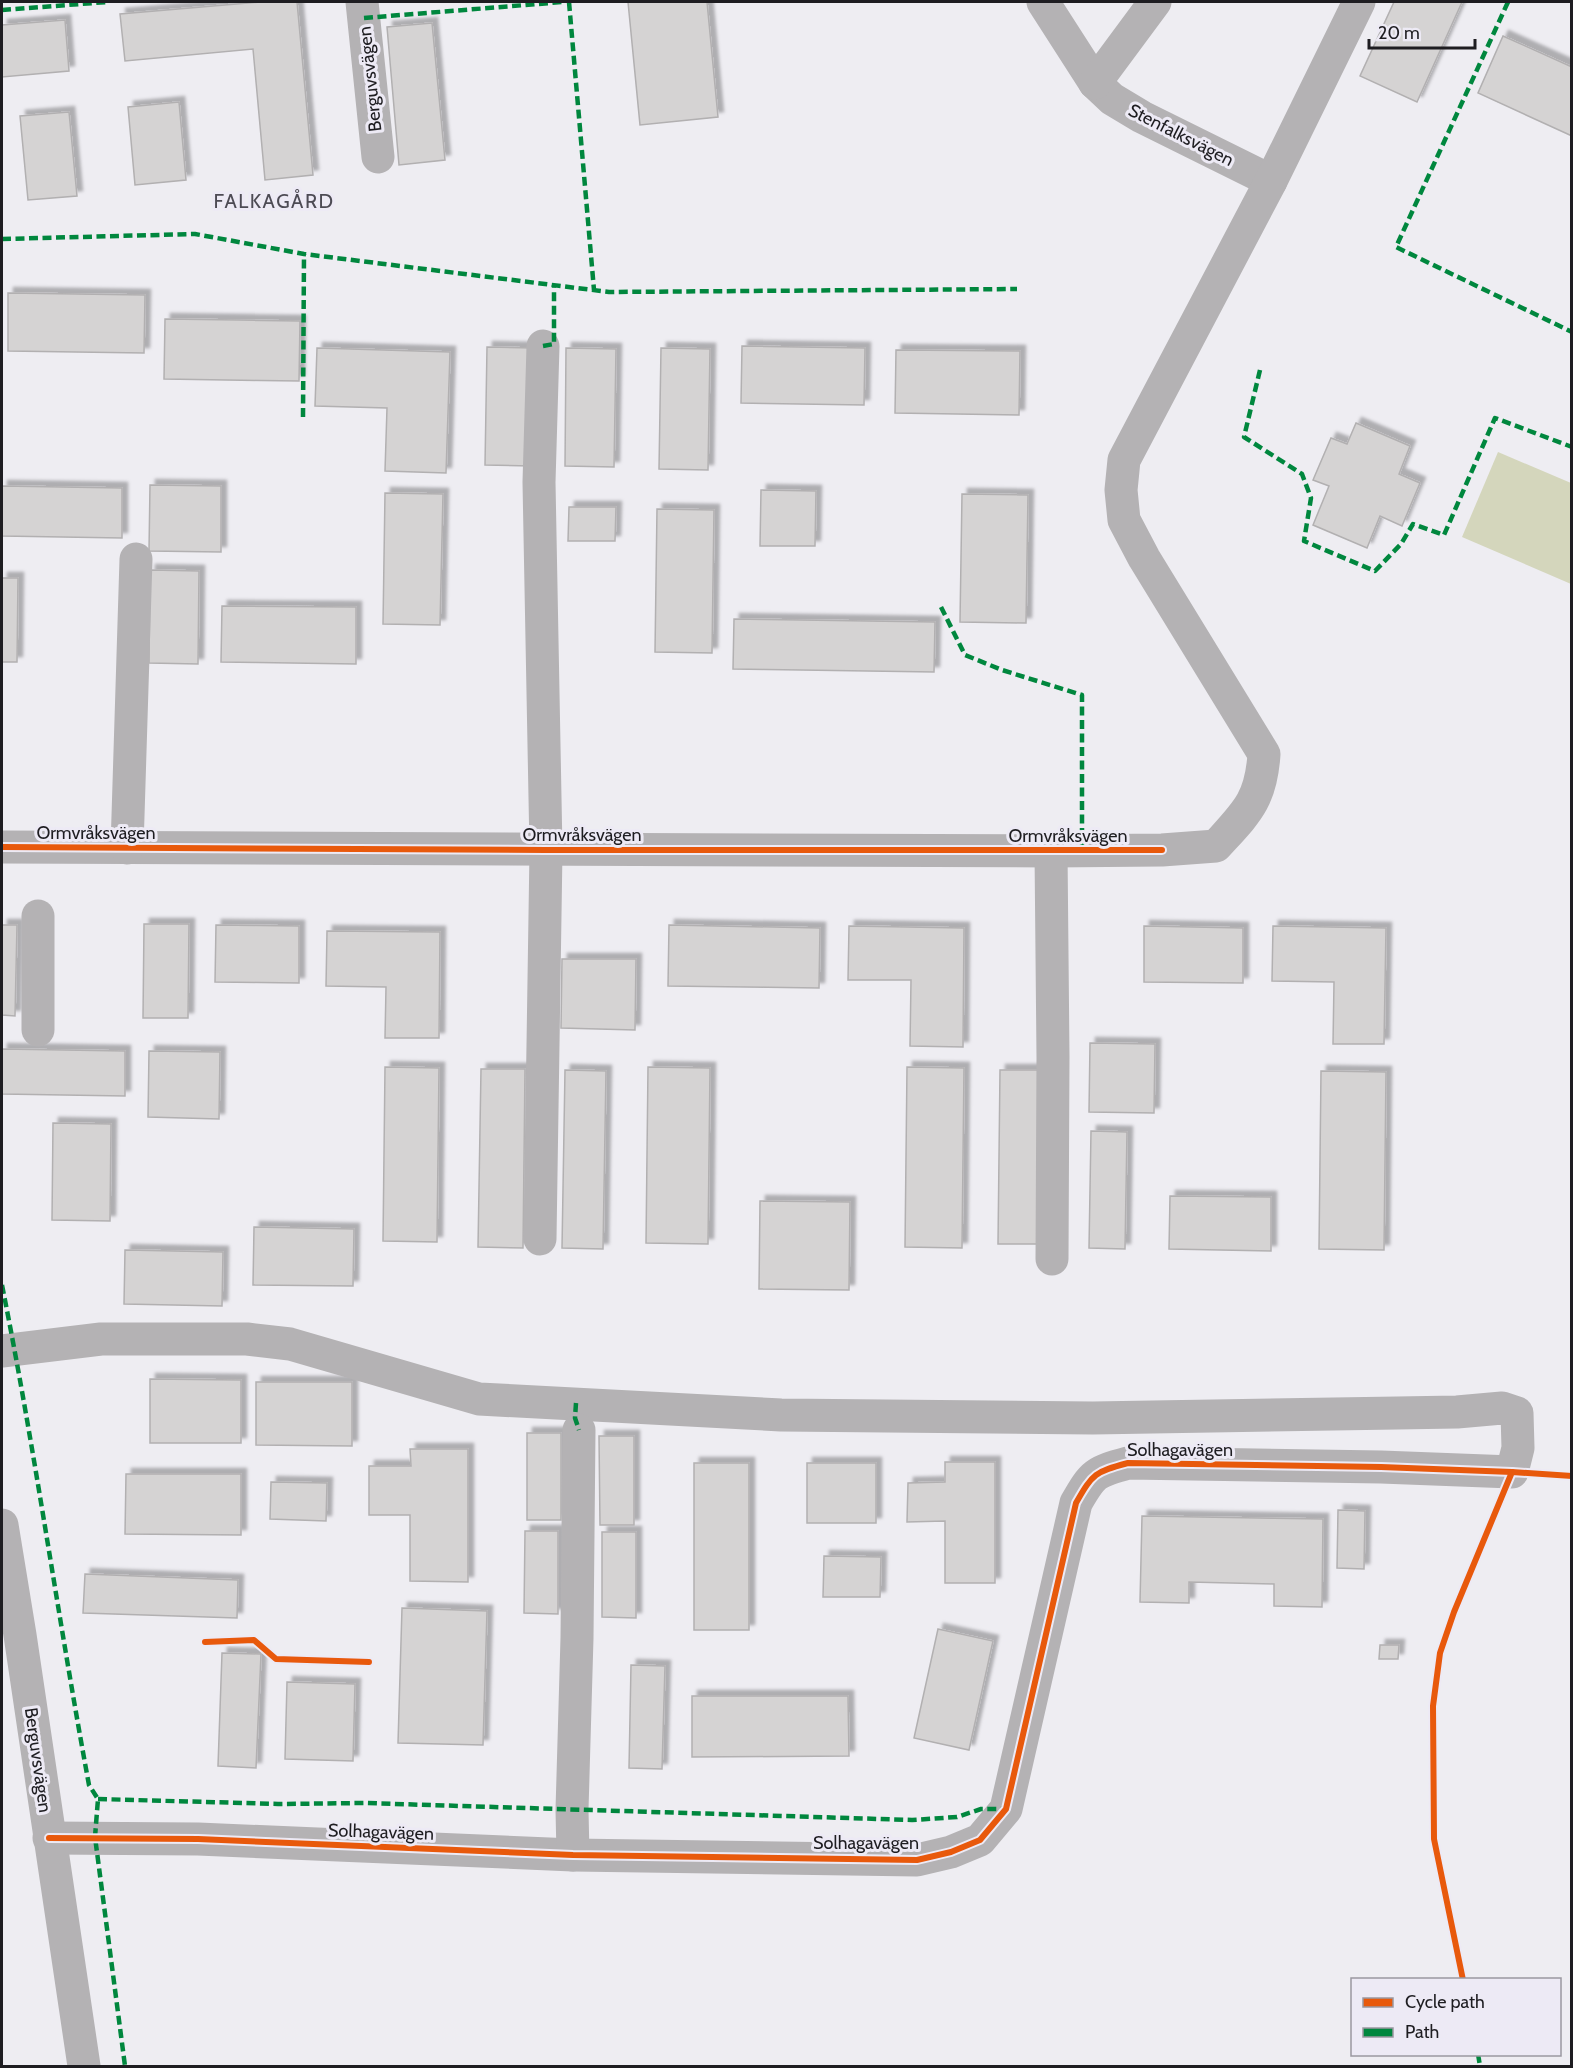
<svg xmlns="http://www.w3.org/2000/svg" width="1573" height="2068" viewBox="0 0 1573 2068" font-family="Cabin,sans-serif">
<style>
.green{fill:#d4d6bc}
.building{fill:#d5d3d3;stroke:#b2b0b1;stroke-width:1.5;filter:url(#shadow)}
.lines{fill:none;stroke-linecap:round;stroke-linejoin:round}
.minor{stroke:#b4b2b4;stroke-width:33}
.quiet{stroke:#00873e;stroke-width:4.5;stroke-dasharray:9 4.5;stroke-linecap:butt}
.cycleway-casing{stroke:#edeaf5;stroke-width:10}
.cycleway{stroke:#e8590c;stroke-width:6}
.labels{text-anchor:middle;stroke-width:6;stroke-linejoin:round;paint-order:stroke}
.street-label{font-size:18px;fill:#1e1d21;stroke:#edeaf5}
.neighbourhood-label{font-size:20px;letter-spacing:1.5px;fill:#4d4b54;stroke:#edeaf5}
</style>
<defs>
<filter id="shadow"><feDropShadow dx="5.5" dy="-5.5" stdDeviation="1.5" flood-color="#0004"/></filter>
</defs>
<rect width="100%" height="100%" fill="#eeedf2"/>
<!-- green -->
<path class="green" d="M1498 452 1571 483V584L1462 537Z"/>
<!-- building -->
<g class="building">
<path d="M261 2H297L313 175 265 180 253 49 125 61 120 14Z"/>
<path d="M628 2H707L718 117 640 125Z"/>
<path d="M1394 2H1462L1417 102 1360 76Z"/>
<path d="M65 20 69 71 2 77V25Z"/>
<path d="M432 23 445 160 399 165 387 27Z"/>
<path d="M1503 36 1572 67V136L1478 93Z"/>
<path d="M179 102 186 180 135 185 128 107Z"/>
<path d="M69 112 77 196 28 200 20 116Z"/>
<path d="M8 293 145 295 144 353 8 351Z"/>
<path d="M165 319 300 321 299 381 164 379Z"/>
<path d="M742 346 865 348 864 405 741 403Z"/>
<path d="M487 347 533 348 531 466 485 465Z"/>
<path d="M317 348 450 352 446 473 385 471 387 408 315 406Z"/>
<path d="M566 348 616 349 614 467 565 466Z"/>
<path d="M661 348 710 349 708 470 659 469Z"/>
<path d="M896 350 1020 351 1019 415 895 413Z"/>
<path d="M1356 423 1410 446 1399 474 1420 483 1402 526 1380 516 1367 548 1313 525 1329 486 1313 480 1331 438 1347 444Z"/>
<path d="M150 485 221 486V552L149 551Z"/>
<path d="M2 486 122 488V538L2 536Z"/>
<path d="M761 490 816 491 815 546H760Z"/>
<path d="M385 493 443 494 440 625 383 624Z"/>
<path d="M962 494 1028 495 1026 623 960 622Z"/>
<path d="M569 507H616L615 541H568Z"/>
<path d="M657 509 714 510 712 653 655 652Z"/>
<path d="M150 570 199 571 198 664 149 663Z"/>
<path d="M2 578H18L17 662H2Z"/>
<path d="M222 606 356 607V664L221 662Z"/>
<path d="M734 619 935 622 934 672 733 669Z"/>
<path d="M144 924H189L188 1018H143Z"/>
<path d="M2 925H17L15 1016 2 1015Z"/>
<path d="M216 925 299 926V983L215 982Z"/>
<path d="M669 925 820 928 819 988 668 986Z"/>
<path d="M849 926 964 928 963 1047 910 1046 911 980H848Z"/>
<path d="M1144 926 1243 928V983L1144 982Z"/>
<path d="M1273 926 1386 928 1384 1044H1333L1334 982 1272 981Z"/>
<path d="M327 931 440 932 439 1038H385L386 987 326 986Z"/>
<path d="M562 959H636L635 1030 561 1028Z"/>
<path d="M1090 1043 1155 1044 1154 1113 1089 1112Z"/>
<path d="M2 1049 125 1051V1096L2 1094Z"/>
<path d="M149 1051 220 1052 219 1119 148 1117Z"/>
<path d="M385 1067 439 1068 437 1242 383 1241Z"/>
<path d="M648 1067 710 1068 708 1244 646 1243Z"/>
<path d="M907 1067 964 1068 962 1248 905 1247Z"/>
<path d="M481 1069H525L523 1248 478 1247Z"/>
<path d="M565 1070 606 1071 603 1249 562 1248Z"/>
<path d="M1000 1070H1044L1042 1244H998Z"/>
<path d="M1321 1071 1386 1072 1384 1250 1319 1249Z"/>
<path d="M53 1123 111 1124 110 1221 52 1220Z"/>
<path d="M1091 1131 1127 1132 1125 1249 1089 1248Z"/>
<path d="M1170 1196 1271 1197V1251L1169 1249Z"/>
<path d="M760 1201 850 1202 849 1290 759 1289Z"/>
<path d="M254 1227 354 1229 353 1286 253 1285Z"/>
<path d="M125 1250 223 1252 222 1306 124 1304Z"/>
<path d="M150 1379 241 1380V1443H150Z"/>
<path d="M256 1382H352V1446L256 1445Z"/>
<rect x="527" y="1433" width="34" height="87"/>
<path d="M599 1436H634V1525H600Z"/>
<path d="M410 1449H468V1582L410 1581V1515H369V1466H411Z"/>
<path d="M945 1462H995V1583H945V1521L907 1522 908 1483 945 1482Z"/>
<rect x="694" y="1463" width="55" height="167"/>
<rect x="807" y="1463" width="69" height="60"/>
<path d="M126 1474H241V1535L125 1534Z"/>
<path d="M271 1482 327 1483 326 1521 270 1519Z"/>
<path d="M1338 1510 1365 1511 1364 1569 1337 1568Z"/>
<path d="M1142 1516 1323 1519 1322 1607 1274 1606V1584L1189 1582V1603L1140 1602Z"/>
<path d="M525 1531H558V1614L524 1613Z"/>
<path d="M602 1532H636V1618L602 1617Z"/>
<path d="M824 1556 881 1557 880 1597H823Z"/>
<path d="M85 1574 238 1580 237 1618 83 1613Z"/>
<path d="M402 1608 487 1611 483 1745 398 1743Z"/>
<path d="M938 1629 993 1641 969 1750 914 1738Z"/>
<path d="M1380 1645H1399L1398 1659H1379Z"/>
<path d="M222 1653 261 1654 256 1768 218 1766Z"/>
<path d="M631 1665 665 1666 662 1769 629 1768Z"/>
<path d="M287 1682 355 1684 353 1761 285 1759Z"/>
<path d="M692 1696H848L849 1756 692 1757Z"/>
</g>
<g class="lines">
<!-- minor -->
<g class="minor">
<path d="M362 2 378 157"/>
<path d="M1043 2 1095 83 1112 99 1142 117 1271 181"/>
<path d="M1095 83 1155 2"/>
<path d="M2 847 1051 851 1162 850 1216 846C1246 813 1261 801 1264 754L1144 558 1124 520 1121 490 1124 460 1271 181 1359 2"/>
<path d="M127 848 136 559"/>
<path d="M1051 851 1053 1057 1052 1259"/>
<path d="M38 1030V916"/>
<path d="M540 1239 546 850 539 482 543 346"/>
<path d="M2 1351 101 1339H247L290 1344 479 1399 781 1415 1093 1418 1397 1413 1457 1412 1502 1408 1517 1413 1518 1448 1512 1472 1381 1467 1128 1463C1095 1472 1093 1473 1076 1503L1006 1809 980 1840 951 1852 917 1860 573 1855 198 1839 49 1838"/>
<path d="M2 1525 20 1635 84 2066"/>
<path d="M573 1855 572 1810 577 1638 579 1430"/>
</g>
<!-- quiet -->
<g class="quiet">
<path d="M569 2 594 290"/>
<path d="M1508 2 1396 247 1572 332"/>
<path d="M2 10 107 2"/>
<path d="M364 18 563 2"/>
<path d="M2 239 195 234 304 254 609 292 1017 289"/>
<path d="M543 346 554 344V285"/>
<path d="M1260 370 1244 437 1302 474 1311 498 1304 541 1375 571 1401 544 1413 524 1444 535 1495 418 1572 447"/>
<path d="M303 417 304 254"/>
<path d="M941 607 965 655 1002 670 1082 695V851"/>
<path d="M2 1285C35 1450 58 1618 89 1785L98 1799 95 1837 125 2066"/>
<path d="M576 1403 575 1418 579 1430"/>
<path d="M98 1799 278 1804 365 1803 912 1820 957 1817 981 1809H1006"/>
<path d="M1478 2054 1480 2066"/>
</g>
<defs>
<g id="cycleway">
<path d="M2 847 546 850H1162"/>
<path d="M205 1642 254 1640 276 1659 369 1662"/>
<path d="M49 1838 198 1839 573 1855 917 1860 951 1852 980 1840 1006 1809 1076 1503C1093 1473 1095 1472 1128 1463L1381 1467 1512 1472"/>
<path d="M1463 1980 1434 1839 1433 1706 1440 1653 1454 1612 1512 1472 1572 1476"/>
</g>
</defs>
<!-- cycleway casing -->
<use href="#cycleway" class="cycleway-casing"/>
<!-- cycleway -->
<use href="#cycleway" class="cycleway"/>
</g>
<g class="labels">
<!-- street labels -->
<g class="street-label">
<text transform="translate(370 79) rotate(-96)" y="6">Berguvsvägen</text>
<text transform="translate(1181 135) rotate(27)" y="6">Stenfalksvägen</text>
<text x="96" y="839">Ormvråksvägen</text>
<text x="582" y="841">Ormvråksvägen</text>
<text x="1068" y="842">Ormvråksvägen</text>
<text x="1180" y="1456">Solhagavägen</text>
<text transform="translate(38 1760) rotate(82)" y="6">Berguvsvägen</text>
<text transform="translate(381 1832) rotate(2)" y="6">Solhagavägen</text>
<text x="866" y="1849">Solhagavägen</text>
</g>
<!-- neighbourhood labels -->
<g class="neighbourhood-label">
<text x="274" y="208">FALKAGÅRD</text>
</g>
</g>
<!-- border -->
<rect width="1573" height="2068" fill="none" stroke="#1e1d21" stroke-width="6"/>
<!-- legend -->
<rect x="1351" y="1978" width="210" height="78" fill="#edeaf5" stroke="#9a98a0" stroke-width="1.5"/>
<rect x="1363" y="1998" width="30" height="9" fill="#e8590c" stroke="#9a98a0" stroke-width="1.5"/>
<text x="1405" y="2008" font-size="18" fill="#1e1d21">Cycle path</text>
<rect x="1363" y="2028" width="30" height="9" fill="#00873e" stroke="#9a98a0" stroke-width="1.5"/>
<text x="1405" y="2038" font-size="18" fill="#1e1d21">Path</text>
<!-- scale -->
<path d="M1369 39v9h106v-9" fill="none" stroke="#1e1d21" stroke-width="3"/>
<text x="1378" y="39" font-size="18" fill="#1e1d21" stroke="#edeaf5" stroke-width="4.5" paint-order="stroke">20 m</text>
</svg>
